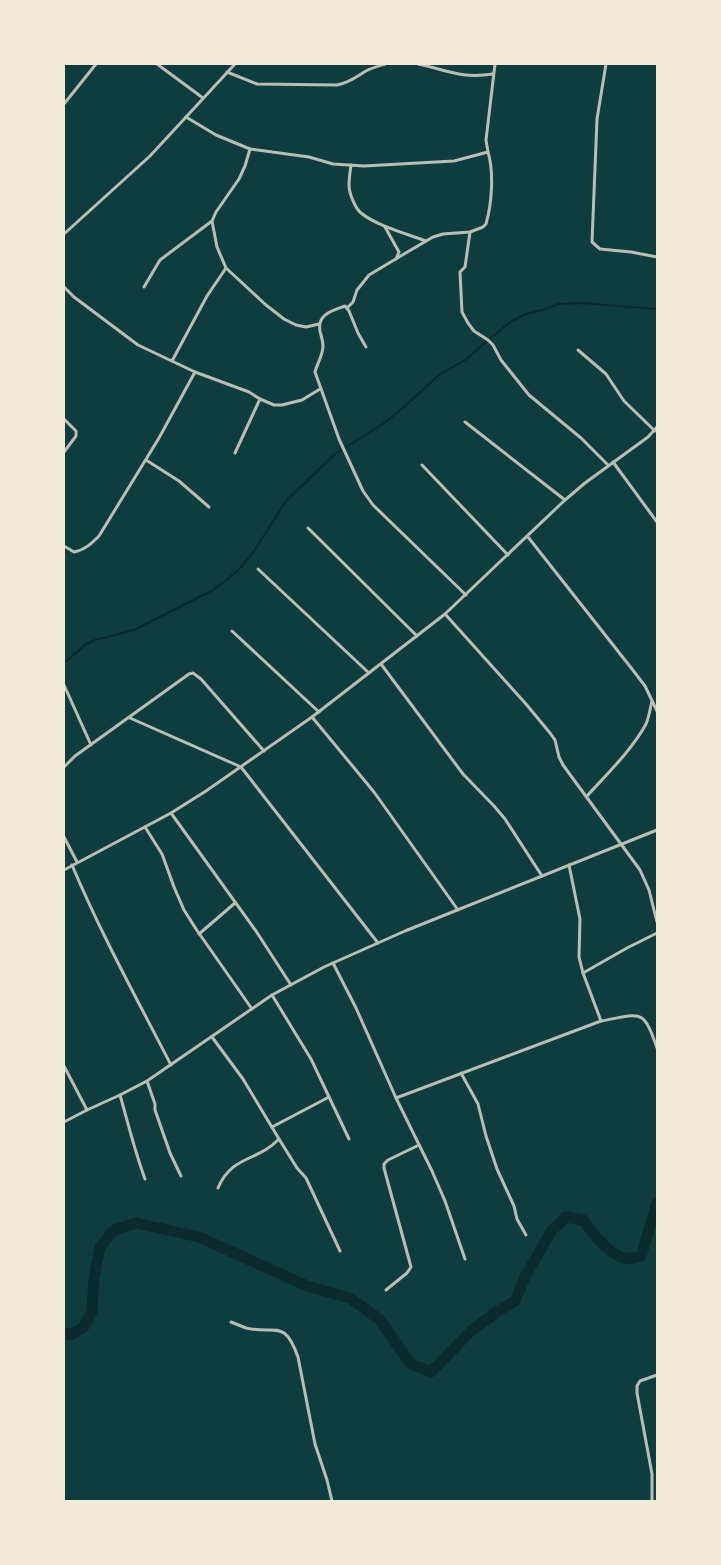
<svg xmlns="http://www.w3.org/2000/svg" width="721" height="1565" viewBox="0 0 721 1565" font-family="'Work Sans',sans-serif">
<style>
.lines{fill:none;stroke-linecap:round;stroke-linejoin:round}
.stream{stroke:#0a2a2b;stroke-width:2}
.river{stroke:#0a2a2b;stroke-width:11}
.minor{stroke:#b8beb3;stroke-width:3}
</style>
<rect width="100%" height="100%" fill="#0f3d3e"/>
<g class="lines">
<!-- stream -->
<path class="stream" d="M64 663 85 645 95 640 134 630 211 591 228 579 241 567 254 551 286 501 335 454 383 424 404 407 440 374 467 359 488 340 496 334 510 322 526 314 546 309 558 304 582 303 656 309"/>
<!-- river -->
<path class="river" d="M64 1333 70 1335 83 1328 92 1312 94 1278 100 1247 114 1230 136 1223 199 1237 307 1286 350 1298 380 1320 411 1364 431 1372 471 1331 498 1311 515 1301 525 1277 552 1230 566 1217 583 1220C592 1232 606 1251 621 1257 627 1260 634 1258 641 1256L657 1203"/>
<!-- minor -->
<g class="minor">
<path d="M157 64 203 98"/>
<path d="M418 64C447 70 461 79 493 74"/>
<path d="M606 64 597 119 592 242 600 249 631 252 657 257"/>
<path d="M227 72 257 84 337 85C349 83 356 77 366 71 372 68 379 66 385 64"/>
<path d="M64 104 96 64"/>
<path d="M186 117 216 135 250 149 309 157 333 164 364 166 454 161 488 152 486 140 495 64"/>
<path d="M250 149 245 166 239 179 216 212 212 221 217 247 226 268 266 305 284 319 296 325 306 327 319 324"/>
<path d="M351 165C350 172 349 179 349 185 349 193 355 208 361 213 377 226 407 234 426 241"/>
<path d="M385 227 399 252 396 259"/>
<path d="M470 232 465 267 460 272 462 312 468 323 474 331 488 340 493 345 501 360 529 395 581 438 608 465"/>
<path d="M64 234 150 156 235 64"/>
<path d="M64 287 74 297 138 345 195 372 249 392 260 399 274 405H282L302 400 320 389"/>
<path d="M144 287 160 260 212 221"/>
<path d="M347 308 353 302 357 290 369 275 404 254 433 237 443 234 470 232 483 227 486 224C492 203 494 172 488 152"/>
<path d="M366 347 358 333 349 311 345 306C332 311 317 314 320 331 321 336 323 341 323 346 323 355 317 364 315 372L339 439 363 491 373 505 466 595"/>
<path d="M578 350 606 374 624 401 655 431"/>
<path d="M172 361 207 296 226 268"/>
<path d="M64 419 76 431V436L64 452"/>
<path d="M465 422 565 500"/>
<path d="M235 453 260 399"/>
<path d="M146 460 179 481 209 507"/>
<path d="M613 462 657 522"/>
<path d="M422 465 508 555"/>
<path d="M308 528 417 636"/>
<path d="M528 537 632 669 645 686 657 711"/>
<path d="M64 546 74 552C85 550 92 543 99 536L159 438 195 372"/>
<path d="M258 569 369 673"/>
<path d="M445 614 526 704 550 733 555 740 559 757 563 765 640 870 649 890 657 922"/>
<path d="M232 631 319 712"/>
<path d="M381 664 463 774 494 806 505 819 542 876"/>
<path d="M64 685 91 745"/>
<path d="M312 717 374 792 458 910"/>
<path d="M130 718 241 767 378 943"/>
<path d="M64 767 75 756 189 674 193 673 201 679 264 751"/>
<path d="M587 796C606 775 632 750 646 724 649 717 650 709 652 701"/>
<path d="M171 813 256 931 291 985"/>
<path d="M145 827 162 854 174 887 184 910 196 929 252 1009"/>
<path d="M64 837 77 862"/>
<path d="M72 865C101 934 137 999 171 1065"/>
<path d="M569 865 580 919 579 957 583 973 601 1021"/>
<path d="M64 870 171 813 206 791 312 717 445 614 565 500 585 483 648 437 657 427"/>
<path d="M199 934 235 903"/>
<path d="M333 963 356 1008 396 1098 432 1171 445 1201 465 1259"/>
<path d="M583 973 627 948 657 933"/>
<path d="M272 995 311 1059 349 1139"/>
<path d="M212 1037 243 1079 279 1139 297 1168 306 1178 340 1251"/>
<path d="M64 1066 87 1110 120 1095 147 1081 272 995 324 967 405 931 657 830"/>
<path d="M461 1073 478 1104 486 1136 497 1169 514 1206 517 1219 526 1235"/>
<path d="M147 1081 155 1104V1110L170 1153 181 1176"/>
<path d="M120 1095C128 1123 135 1152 145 1179"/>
<path d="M396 1098 601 1021C641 1014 643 1007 657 1048"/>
<path d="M64 1122 87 1110"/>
<path d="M272 1127 329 1097"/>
<path d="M218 1188C232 1155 257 1162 279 1139"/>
<path d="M386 1290 407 1273 411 1267 384 1168V1164L388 1160 419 1145"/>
<path d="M231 1322C236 1324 241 1326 246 1328 276 1335 284 1318 298 1357L315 1444 327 1480 332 1501"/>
<path d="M652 1501V1474L637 1393V1386L640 1381 657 1375"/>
</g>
</g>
<!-- border -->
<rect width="721" height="1565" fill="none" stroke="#f1e9da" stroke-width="130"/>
</svg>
